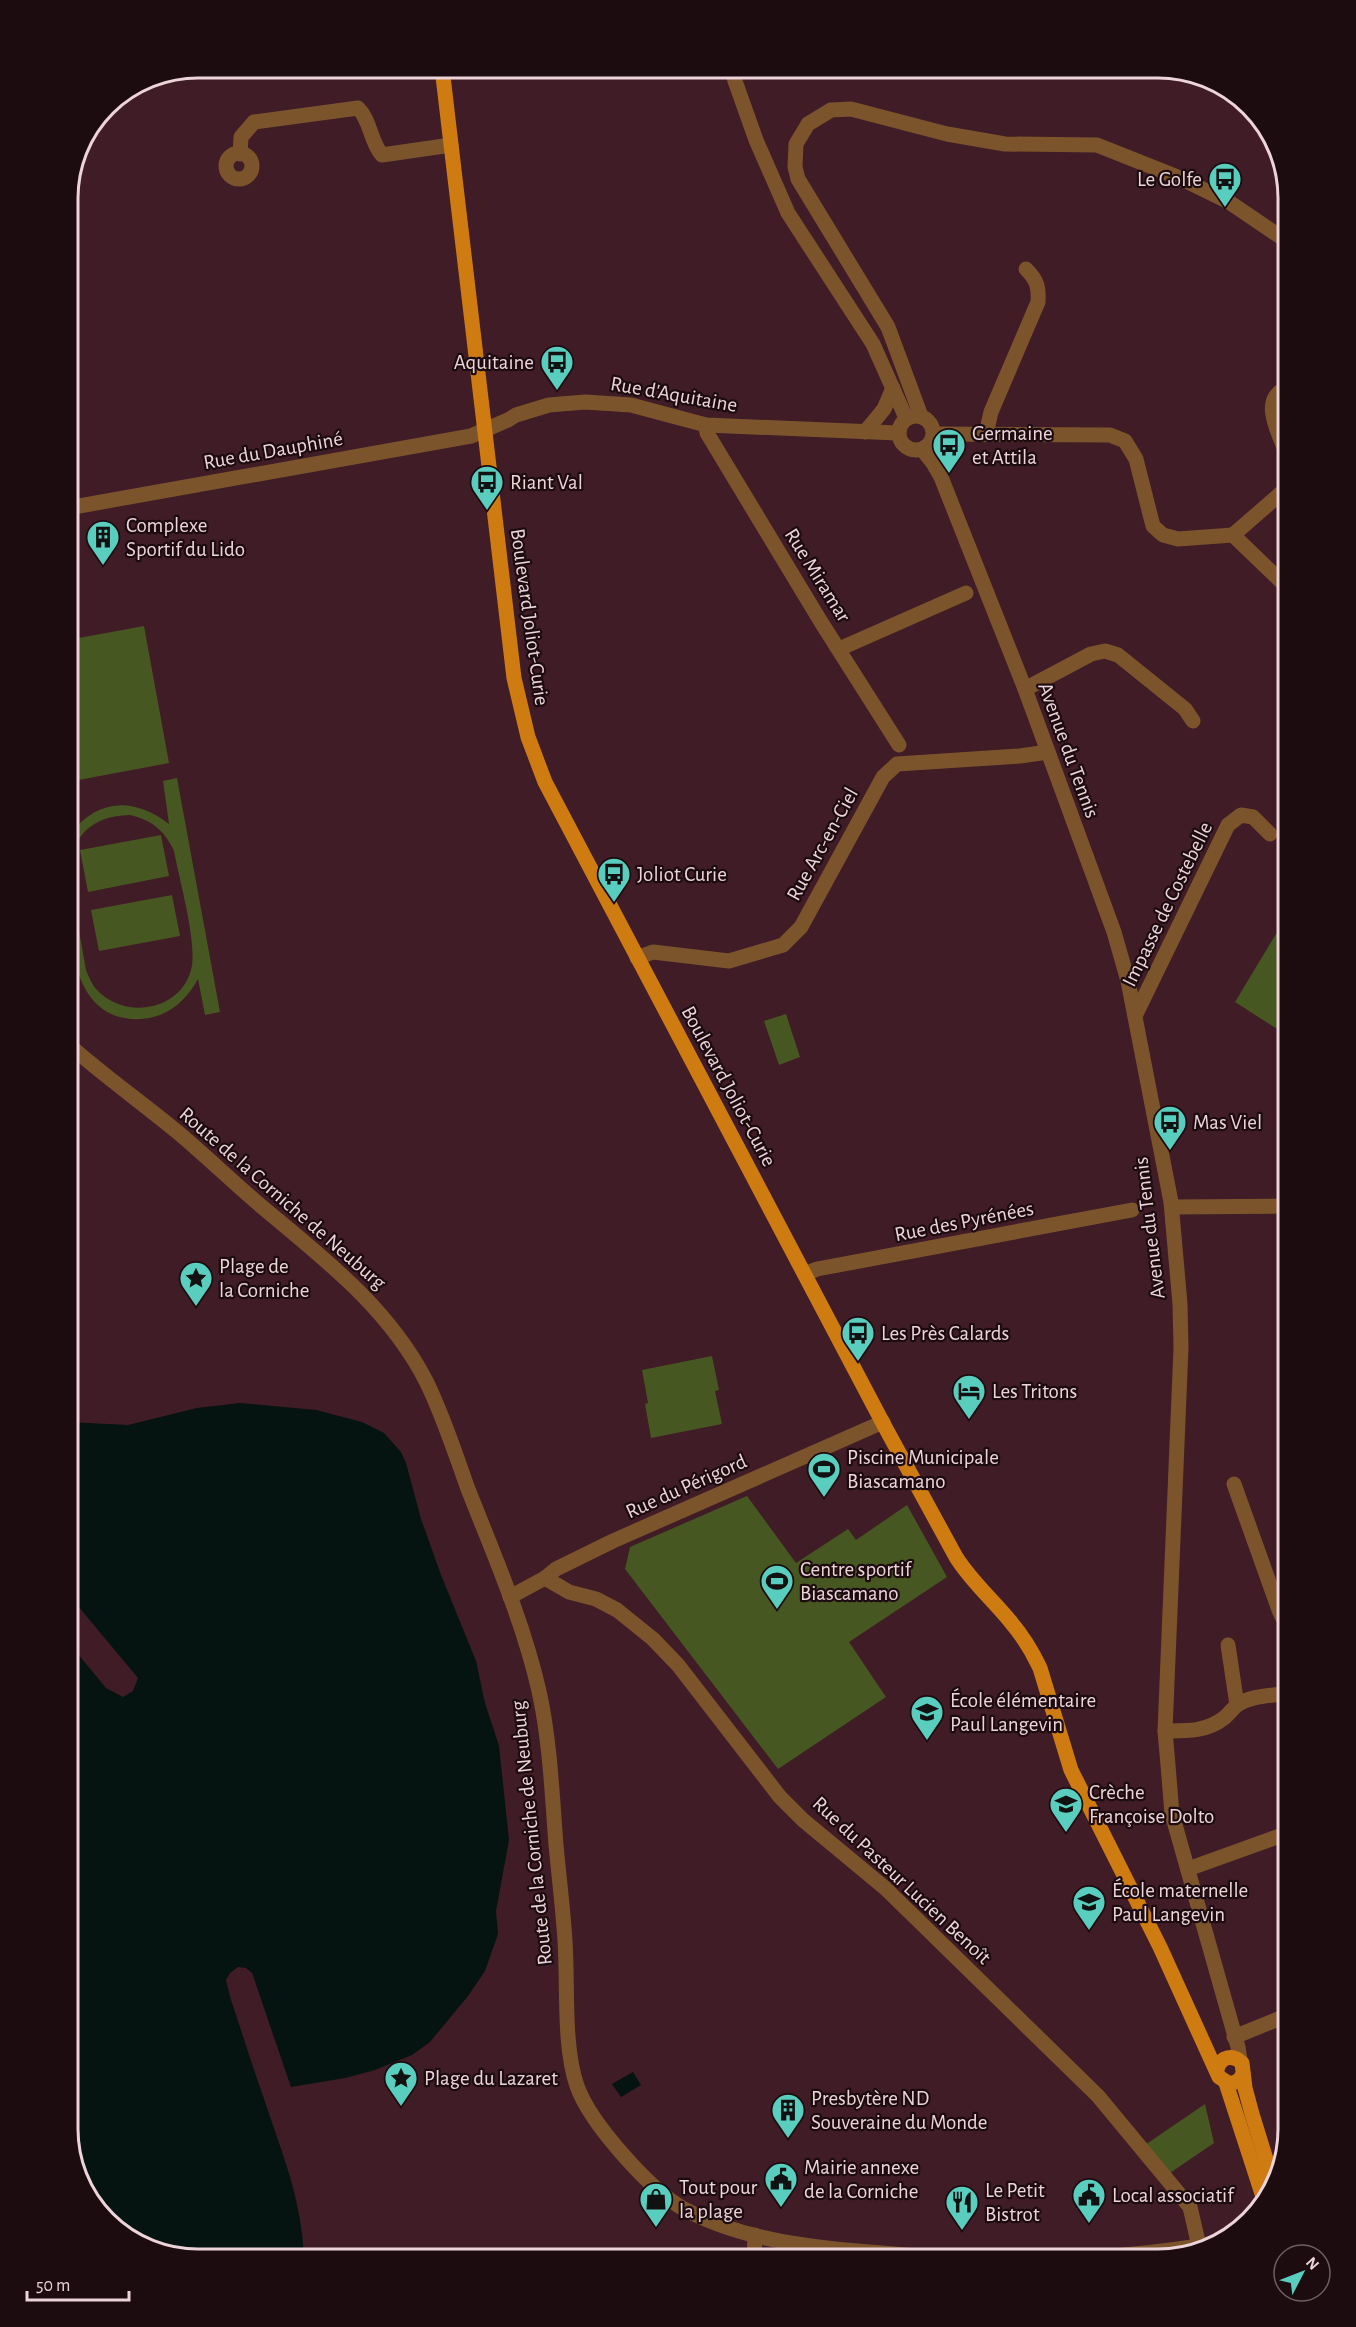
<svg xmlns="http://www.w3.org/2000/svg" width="1356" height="2327" viewBox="0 0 1356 2327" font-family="'Alegreya Sans',sans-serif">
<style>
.green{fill:#475721;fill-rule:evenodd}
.water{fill:#051311}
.pier{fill:#3f1c26}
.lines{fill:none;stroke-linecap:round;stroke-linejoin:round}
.minor{stroke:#7c542c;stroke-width:15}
.major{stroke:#ce7b12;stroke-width:15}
.labels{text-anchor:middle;stroke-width:4.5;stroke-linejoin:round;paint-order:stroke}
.poi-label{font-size:21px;fill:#ecd4d9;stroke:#1c0c10;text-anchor:start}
.street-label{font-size:21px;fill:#ecd4d9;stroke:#1c0c10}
.rim{fill:none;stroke:#ecd4d9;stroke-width:3}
</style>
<rect width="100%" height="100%" fill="#3f1c26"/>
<!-- green -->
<g class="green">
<path d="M144 626 169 763 68 782V640Z"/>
<path d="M177 778 220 1012 205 1015 198 979C185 1002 168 1017 141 1019 55 1024 68 891 68 836 97 799 132 796 169 824L163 781ZM130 815C152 820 165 831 174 851 179 879 198 944 191 970 180 1011 125 1020 97 990 92 985 89 977 86 970L69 875C71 836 91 816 130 815Z"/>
<path d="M161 835 169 876 88 892 80 850Z"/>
<path d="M172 895 180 936 99 951 91 910Z"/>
<path d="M1288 914V1036L1235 1002Z"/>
<path d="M786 1014 800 1057 779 1065 764 1021Z"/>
<path d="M712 1356 719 1390 715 1391 722 1424 651 1438 645 1404 648 1403 642 1370Z"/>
<path d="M747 1496 796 1563 848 1529 856 1540 907 1505 947 1577 849 1642 886 1697 778 1769 625 1569 630 1547Z"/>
<path d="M1205 2104 1214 2143 1170 2173 1145 2145Z"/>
</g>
<!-- water -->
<g class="water">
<path d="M240 1403 316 1410 362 1422 384 1433 401 1452 406 1463 421 1519 441 1575 476 1661 485 1703 499 1746 509 1840 496 1911 498 1934 485 1971 468 1996 430 2042 412 2055 375 2070 345 2078 291 2087 252 1973 238 1967 226 1980C237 2017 248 2054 261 2090 280 2147 302 2198 304 2259H190L125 2237 81 2186 68 2129V1422L128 1425 197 1408Z"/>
<path d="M633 2072 641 2085 621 2097 612 2084Z"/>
</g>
<!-- pier -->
<g class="pier">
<path d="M68 1594 138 1678 133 1691 123 1697 106 1688 68 1642Z"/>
<path d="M238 1967 246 1968 252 1973 291 2090 288 2088 249 1975 245 1970H239L229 1980 234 1999 298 2189 296 2193 231 2000 226 1980 230 1973Z"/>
</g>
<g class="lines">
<!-- minor -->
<g class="minor">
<path d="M732 68 735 81 756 140 788 213 873 344 906 418"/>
<circle cx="239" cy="166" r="13"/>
<path d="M240 154 241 137 254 122 358 108C371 121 370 141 382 155L451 145"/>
<circle cx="916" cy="433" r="17"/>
<path d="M921 416 888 327 798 179 795 167 796 144 808 124 831 110 851 109 947 134 1005 144 1097 145 1180 178 1229 202 1288 242"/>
<path d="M706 425 707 433 821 622 899 745"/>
<path d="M865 432 884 409 893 388"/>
<path d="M934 434 1110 435 1125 441 1136 459 1153 526 1163 535 1178 539 1233 535"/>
<path d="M986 434 991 412 1038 302C1039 287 1037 280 1026 269"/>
<path d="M922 449 933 463 941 477 1025 689 1114 932 1128 981 1171 1202 1180 1304 1181 1348 1165 1731 1168 1765 1172 1814 1238 2047 1240 2060"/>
<path d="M1288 457C1283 444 1269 416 1273 403 1274 395 1282 390 1288 386"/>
<path d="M68 508 471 436 508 420 516 415 549 405 585 402 631 405 706 425 898 433"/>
<path d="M1233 535 1288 588"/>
<path d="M1233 535 1288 487"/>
<path d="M839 649 966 593"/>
<path d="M1025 689 1091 654 1105 651 1118 655 1185 709 1193 721"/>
<path d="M637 958 653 952 729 961 783 945 801 927 883 777 897 764 1020 756 1048 752"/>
<path d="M1135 1016 1228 825 1241 815 1253 817 1270 834"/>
<path d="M68 1044C104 1076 144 1104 181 1135 208 1158 234 1183 261 1206 323 1258 388 1307 426 1381 443 1415 455 1453 468 1489 494 1555 523 1621 539 1691 550 1741 552 1793 556 1845 559 1877 563 1909 565 1941 568 1985 563 2046 577 2086 590 2123 650 2190 684 2209 744 2241 815 2248 882 2253 911 2255 940 2259 969 2259 1050 2261 1140 2257 1220 2242"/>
<path d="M1172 1207 1288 1206"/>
<path d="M805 1274 817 1269 1132 1210"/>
<path d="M1234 1484 1279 1610 1288 1629"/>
<path d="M545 1578 569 1592 596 1599 617 1610 653 1639 678 1665 780 1797 803 1820 885 1888 1098 2096 1190 2207 1199 2246"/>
<path d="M510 1597 545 1578 556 1569 613 1541 883 1422"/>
<path d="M1228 1645 1237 1705"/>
<path d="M1165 1731C1186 1731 1206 1732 1224 1718 1229 1714 1233 1708 1237 1705 1251 1695 1273 1696 1288 1693"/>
<path d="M1188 1869 1288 1833"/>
<path d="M1234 2037 1288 2015"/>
<path d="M754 2259 755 2235"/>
</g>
<!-- major -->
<g class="major">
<path d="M442 68 514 678 528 737 545 782 885 1427 956 1557C971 1581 992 1599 1010 1621 1022 1635 1032 1651 1040 1668L1071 1770 1160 1947 1219 2077 1230 2084 1238 2081 1243 2075"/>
<path d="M1217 2069C1221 2056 1233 2054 1242 2063L1245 2088 1252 2114 1273 2182"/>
<path d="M1226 2083 1265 2203"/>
</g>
</g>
<!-- icons -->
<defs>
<symbol id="bus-pin" viewBox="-11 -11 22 30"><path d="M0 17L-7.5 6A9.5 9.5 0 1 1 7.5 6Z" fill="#59cebf" stroke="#1c0c10"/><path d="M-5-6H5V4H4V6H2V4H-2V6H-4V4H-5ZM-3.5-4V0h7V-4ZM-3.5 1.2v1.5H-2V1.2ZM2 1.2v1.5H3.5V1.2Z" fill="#111"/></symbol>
<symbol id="building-pin" viewBox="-11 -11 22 30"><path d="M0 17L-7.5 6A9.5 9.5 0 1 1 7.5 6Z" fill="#59cebf" stroke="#1c0c10"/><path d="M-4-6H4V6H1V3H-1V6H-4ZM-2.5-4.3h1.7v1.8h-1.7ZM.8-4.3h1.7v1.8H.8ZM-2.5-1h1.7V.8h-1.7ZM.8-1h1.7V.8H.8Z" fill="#111"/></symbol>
<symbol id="sight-pin" viewBox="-11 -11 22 30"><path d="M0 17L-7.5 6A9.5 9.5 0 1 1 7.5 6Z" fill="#59cebf" stroke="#1c0c10"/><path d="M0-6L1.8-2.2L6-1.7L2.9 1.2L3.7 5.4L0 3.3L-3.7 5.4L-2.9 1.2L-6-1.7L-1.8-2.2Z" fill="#111"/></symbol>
<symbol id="hotel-pin" viewBox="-11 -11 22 30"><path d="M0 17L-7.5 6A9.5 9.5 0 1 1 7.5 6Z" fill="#59cebf" stroke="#1c0c10"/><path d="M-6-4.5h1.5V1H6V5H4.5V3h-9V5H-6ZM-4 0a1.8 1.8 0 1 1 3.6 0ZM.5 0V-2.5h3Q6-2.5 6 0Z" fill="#111"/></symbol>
<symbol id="stadium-pin" viewBox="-11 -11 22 30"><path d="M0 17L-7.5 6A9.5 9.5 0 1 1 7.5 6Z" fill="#59cebf" stroke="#1c0c10"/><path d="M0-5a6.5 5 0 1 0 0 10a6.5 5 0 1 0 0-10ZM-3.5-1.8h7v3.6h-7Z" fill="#111"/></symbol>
<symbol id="school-pin" viewBox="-11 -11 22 30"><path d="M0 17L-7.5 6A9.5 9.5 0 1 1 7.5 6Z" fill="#59cebf" stroke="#1c0c10"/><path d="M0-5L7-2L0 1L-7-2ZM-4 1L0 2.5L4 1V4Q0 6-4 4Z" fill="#111"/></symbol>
<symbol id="civic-pin" viewBox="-11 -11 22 30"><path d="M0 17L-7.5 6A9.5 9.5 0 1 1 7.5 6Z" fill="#59cebf" stroke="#1c0c10"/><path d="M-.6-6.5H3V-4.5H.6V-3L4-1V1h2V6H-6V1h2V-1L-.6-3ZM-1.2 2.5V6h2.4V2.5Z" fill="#111"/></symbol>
<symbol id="shop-pin" viewBox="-11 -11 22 30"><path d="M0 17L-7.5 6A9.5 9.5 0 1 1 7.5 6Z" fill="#59cebf" stroke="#1c0c10"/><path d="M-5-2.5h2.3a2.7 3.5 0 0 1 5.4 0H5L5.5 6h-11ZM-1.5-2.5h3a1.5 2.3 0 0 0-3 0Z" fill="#111"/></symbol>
<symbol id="restaurant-pin" viewBox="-11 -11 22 30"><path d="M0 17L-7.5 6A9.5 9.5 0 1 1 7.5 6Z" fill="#59cebf" stroke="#1c0c10"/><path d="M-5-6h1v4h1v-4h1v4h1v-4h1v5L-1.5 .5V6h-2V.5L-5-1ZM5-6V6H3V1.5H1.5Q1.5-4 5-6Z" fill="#111"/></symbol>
</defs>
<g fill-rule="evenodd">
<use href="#bus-pin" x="1206" y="160" width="38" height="52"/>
<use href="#bus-pin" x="538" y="343" width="38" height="52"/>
<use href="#bus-pin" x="930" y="426" width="38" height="52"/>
<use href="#bus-pin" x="468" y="463" width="38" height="52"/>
<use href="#building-pin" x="84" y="518" width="38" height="52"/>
<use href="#bus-pin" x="595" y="855" width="38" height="52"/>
<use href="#bus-pin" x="1151" y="1103" width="38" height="52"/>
<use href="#sight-pin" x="177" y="1259" width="38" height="52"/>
<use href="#bus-pin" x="839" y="1314" width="38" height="52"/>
<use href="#hotel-pin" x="950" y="1372" width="38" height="52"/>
<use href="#stadium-pin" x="805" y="1450" width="38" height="52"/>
<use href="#stadium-pin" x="758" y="1562" width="38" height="52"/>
<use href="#school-pin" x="908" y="1693" width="38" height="52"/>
<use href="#school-pin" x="1047" y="1785" width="38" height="52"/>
<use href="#school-pin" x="1070" y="1883" width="38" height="52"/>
<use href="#sight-pin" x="382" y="2059" width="38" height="52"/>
<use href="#building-pin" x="769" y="2091" width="38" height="52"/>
<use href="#civic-pin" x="762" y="2160" width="38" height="52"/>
<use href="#civic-pin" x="1070" y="2176" width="38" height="52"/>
<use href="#shop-pin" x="637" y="2180" width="38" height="52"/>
<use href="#restaurant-pin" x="943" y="2183" width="38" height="52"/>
</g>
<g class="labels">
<!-- poi labels -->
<g class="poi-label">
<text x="1202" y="186" text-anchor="end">Le Golfe</text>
<text x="534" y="369" text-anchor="end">Aquitaine</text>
<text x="972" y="440">Germaine<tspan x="972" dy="24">et Attila</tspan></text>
<text x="510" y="489">Riant Val</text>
<text x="126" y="532">Complexe<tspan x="126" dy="24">Sportif du Lido</tspan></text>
<text x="637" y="881">Joliot Curie</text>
<text x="1193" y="1129">Mas Viel</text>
<text x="219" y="1273">Plage de<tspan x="219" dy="24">la Corniche</tspan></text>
<text x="881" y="1340">Les Près Calards</text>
<text x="992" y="1398">Les Tritons</text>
<text x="847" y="1464">Piscine Municipale<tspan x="847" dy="24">Biascamano</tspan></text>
<text x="800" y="1576">Centre sportif<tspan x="800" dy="24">Biascamano</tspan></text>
<text x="950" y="1707">École élémentaire<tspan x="950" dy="24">Paul Langevin</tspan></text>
<text x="1089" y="1799">Crèche<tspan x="1089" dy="24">Françoise Dolto</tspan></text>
<text x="1112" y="1897">École maternelle<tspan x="1112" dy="24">Paul Langevin</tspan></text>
<text x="424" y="2085">Plage du Lazaret</text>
<text x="811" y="2105">Presbytère ND<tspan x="811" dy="24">Souveraine du Monde</tspan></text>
<text x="804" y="2174">Mairie annexe<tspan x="804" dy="24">de la Corniche</tspan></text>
<text x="679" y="2194">Tout pour<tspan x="679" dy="24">la plage</tspan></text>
<text x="985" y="2197">Le Petit<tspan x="985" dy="24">Bistrot</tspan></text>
<text x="1112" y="2202">Local associatif</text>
</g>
<!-- street labels -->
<g class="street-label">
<text transform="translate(674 394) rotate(10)" y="7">Rue d'Aquitaine</text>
<text transform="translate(273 450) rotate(-10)" y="7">Rue du Dauphiné</text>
<text transform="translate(818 575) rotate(58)" y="7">Rue Miramar</text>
<text transform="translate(530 617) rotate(82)" y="7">Boulevard Joliot-Curie</text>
<text transform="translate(1069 750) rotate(70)" y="7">Avenue du Tennis</text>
<text transform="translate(822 844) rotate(-61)" y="7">Rue Arc-en-Ciel</text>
<text transform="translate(1167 904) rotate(-64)" y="7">Impasse de Costebelle</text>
<text transform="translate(729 1086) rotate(62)" y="7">Boulevard Joliot-Curie</text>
<text transform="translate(283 1198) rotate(41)" y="7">Route de la Corniche de Neuburg</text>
<text transform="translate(964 1221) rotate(-11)" y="7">Rue des Pyrénées</text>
<text transform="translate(1149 1228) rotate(-97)" y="7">Avenue du Tennis</text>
<text transform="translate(686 1486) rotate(-24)" y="7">Rue du Périgord</text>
<text transform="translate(531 1833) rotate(-96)" y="7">Route de la Corniche de Neuburg</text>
<text transform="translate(902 1880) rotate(43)" y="7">Rue du Pasteur Lucien Benoît</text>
</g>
</g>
<!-- crop -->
<path d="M0 0H1356V2327H0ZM198 78H1158A120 120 0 0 1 1278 198V2129A120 120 0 0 1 1158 2249H198A120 120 0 0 1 78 2129V198A120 120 0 0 1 198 78Z" fill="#1c0c10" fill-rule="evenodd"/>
<path class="rim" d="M198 78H1158A120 120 0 0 1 1278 198V2129A120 120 0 0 1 1158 2249H198A120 120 0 0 1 78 2129V198A120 120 0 0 1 198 78Z"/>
<!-- north arrow -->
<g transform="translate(1302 2273) rotate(48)"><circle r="28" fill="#1c0c10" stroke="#6f5c60" stroke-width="1.5"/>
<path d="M0-4.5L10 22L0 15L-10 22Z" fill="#59cebf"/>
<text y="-9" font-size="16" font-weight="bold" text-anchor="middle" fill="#ecd4d9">N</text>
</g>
<!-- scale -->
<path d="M27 2291v9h102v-9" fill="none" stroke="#ecd4d9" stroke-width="3"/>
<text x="36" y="2291" font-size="18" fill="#ecd4d9" stroke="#1c0c10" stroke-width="4.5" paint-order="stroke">50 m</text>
</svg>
